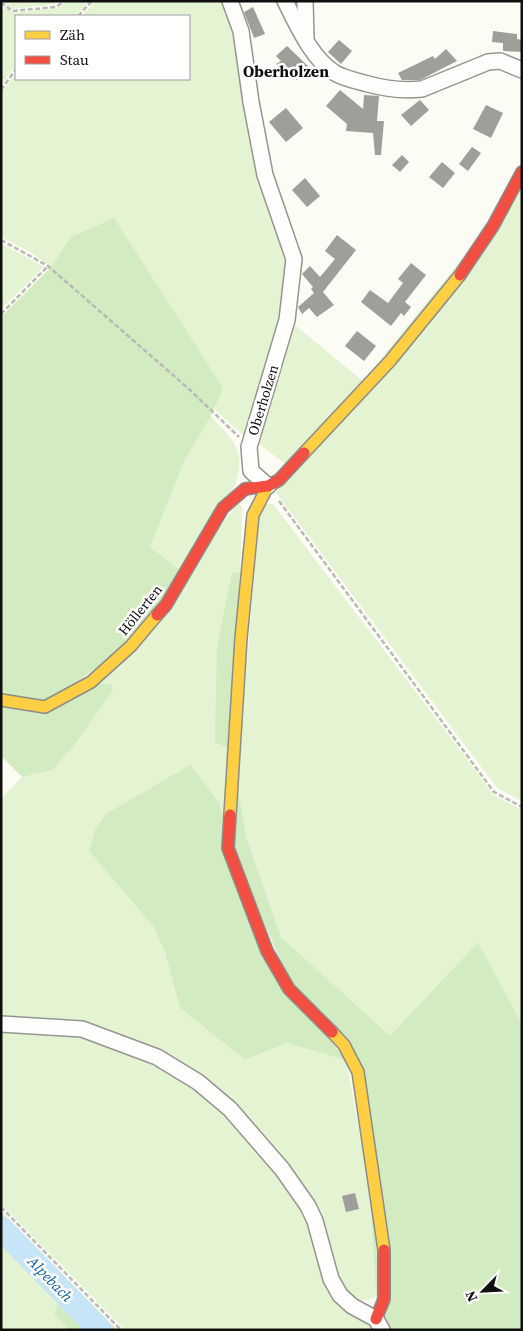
<svg xmlns="http://www.w3.org/2000/svg" width="523" height="1331" viewBox="0 0 523 1331" font-family="'Source Serif 4',serif">
<style>
.green{fill:#e4f3d2}
.forest{fill:#d3ebc0}
.lines{fill:none;stroke-linecap:round;stroke-linejoin:round}
.river{stroke:#c8e5f8;stroke-width:24}
.building{fill:#9f9e99}
.street-casing{stroke:#969592;stroke-width:18}
.slow-casing{stroke:#8c8c89;stroke-width:14}
.jam-casing{stroke:#8c8c89;stroke-width:14}
.path{stroke:#b9b9b8;stroke-width:2.5;stroke-dasharray:5 2.5;stroke-linecap:butt}
.street{stroke:#fffefd;stroke-width:15}
.slow{stroke:#ffcf43;stroke-width:11}
.jam{stroke:#f24e42;stroke-width:11}
.labels{text-anchor:middle;stroke-width:5;stroke-linejoin:round;paint-order:stroke}
.street-label{font-size:14px;fill:#0f0f0f;stroke:#fff}
.water-label{font-size:15px;font-style:italic;fill:#0f5da9;stroke:#fff}
.quarter-label{font-size:16px;font-weight:bold;fill:#0f0f0f;stroke:#fff}
</style>
<rect width="100%" height="100%" fill="#fcfbf4"/>
<!-- green -->
<g class="green">
<path d="M3 1H59L55 4 12 9Z"/>
<path d="M67 1H90L75 16H16V66L1 84V4L13 13 57 8Z"/>
<path d="M96 1H225L236 30 288 251V295L248 431 243 435 214 409 223 387 71 237 51 267 32 253 1 237V93L16 74V79H189V16H82Z"/>
<path d="M522 185V801L497 788 274 490Z"/>
<path d="M1 243 44 267 1 309Z"/>
<path d="M290 321 364 382 286 464 255 441Z"/>
<path d="M211 416C233 441 247 449 235 485L183 573 150 547 184 461Z"/>
<path d="M239 503 242 508 240 573 232 572 228 601V748L224 816 89 851 153 926 165 952 180 1008 245 1060 286 1043 346 1060 382 1253 376 1296C363 1305 354 1298 343 1291L282 1160 163 1053 1 1019V799L22 777 52 770 95 684Z"/>
<path d="M266 504H273L494 795 522 810V1024L478 942 390 1037 281 937 246 836 237 782 260 507Z"/>
<path d="M1 1030 55 1033 95 1039 149 1059 214 1101 261 1154 311 1224 330 1293 342 1309 373 1328 369 1330H125L1 1204Z"/>
<path d="M1 1211 76 1288H62L54 1315 69 1330H1Z"/>
</g>
<!-- forest -->
<g class="forest">
<path d="M114 218 223 388 211 416 184 461 150 547 183 573 130 644 44 705 1 699V317L51 267 71 237Z"/>
<path d="M232 572 240 573 228 748 215 742 217 648Z"/>
<path d="M95 684H111L113 690 74 745 52 770 22 777 1 756V705Z"/>
<path d="M190 765 219 803 261 954 346 1060 286 1043 245 1060 180 1008 165 952 153 926 89 851 95 830 106 814Z"/>
<path d="M237 782 246 836 281 937 390 1036 478 942 522 1024V1330H369L378 1325 363 1072 291 986 231 845Z"/>
<path d="M62 1288H76L117 1330H69L54 1315Z"/>
</g>
<g class="lines">
<!-- river -->
<path class="river" d="M1 1228 100 1330"/>
</g>
<!-- building -->
<g class="building">
<path d="M253 7 265 34 254 38 244 12Z"/>
<path d="M493 31 517 34V39L522 40V52L503 51V43L492 42Z"/>
<path d="M339 40 352 51 341 64 328 52Z"/>
<path d="M287 46 309 67 297 80 276 64 281 61 276 56Z"/>
<path d="M446 49 457 61 420 80H402L398 73 433 56 435 59Z"/>
<path d="M340 90 363 109 364 95 379 96 377 121H384L381 155H375L373 133 346 131 347 124 326 106Z"/>
<path d="M420 100 429 110 411 126 401 115Z"/>
<path d="M486 105 503 113 491 138 473 129Z"/>
<path d="M286 108 303 128 286 142 269 122Z"/>
<path d="M472 147 481 153 468 171 459 164Z"/>
<path d="M402 155 409 162 400 172 392 165Z"/>
<path d="M442 162 455 173 443 188 429 177Z"/>
<path d="M305 178 320 196 307 207 292 190Z"/>
<path d="M337 235 356 250 323 292 334 305 317 317 309 308 302 314 298 307 314 293 311 289 313 287 302 274 310 266 320 277 335 259 325 251Z"/>
<path d="M411 263 426 275 405 302 411 307 404 316 401 313 391 326 361 302 370 290 388 303 403 283 398 279Z"/>
<path d="M357 331 376 346 364 361 345 346Z"/>
<path d="M355 1193 359 1209 346 1212 342 1196Z"/>
</g>
<g class="lines">
<defs>
<g id="street">
<path d="M230 1 241 31 251 102 265 175 294 259 287 320 249 447 251 471 268 486"/>
<path d="M285 1C297 25 312 59 335 73 345 79 358 81 368 84 386 89 403 91 422 89L488 62 500 61 522 70"/>
<path d="M305 1 306 38"/>
<path d="M1 1024 82 1029 157 1057 198 1082 230 1109 282 1169 308 1206 315 1221 331 1279 340 1295 352 1306 376 1319 382 1330"/>
</g>
<g id="slow">
<path d="M304 453 390 361 460 275"/>
<path d="M1 700 45 707 91 682 131 646 157 615"/>
<path d="M230 815 241 638 253 515 268 486"/>
<path d="M332 1032 344 1045 358 1072 384 1250"/>
</g>
<g id="jam">
<path d="M460 275 493 226 522 172"/>
<path d="M157 615 166 605 223 508 245 489 268 486 279 480 304 453"/>
<path d="M230 815 228 848 267 951 289 989 332 1032"/>
<path d="M376 1319 384 1299V1250"/>
</g>
</defs>
<!-- street casing -->
<use href="#street" class="street-casing"/>
<!-- slow casing -->
<use href="#slow" class="slow-casing"/>
<!-- jam casing -->
<use href="#jam" class="jam-casing"/>
<!-- path -->
<g class="path">
<path d="M1 2 12 11 56 7 64 1"/>
<path d="M78 16 92 1"/>
<path d="M1 90 16 69"/>
<path d="M1 240 48 266 189 389 239 437"/>
<path d="M1 314 48 266"/>
<path d="M279 501 494 792 522 807"/>
<path d="M1 1207 121 1330"/>
</g>
<!-- street -->
<use href="#street" class="street"/>
<!-- slow -->
<use href="#slow" class="slow"/>
<!-- jam -->
<use href="#jam" class="jam"/>
</g>
<g class="labels">
<!-- street labels -->
<g class="street-label">
<text transform="translate(263 400) rotate(-73)" y="5">Oberholzen</text>
<text transform="translate(140 610) rotate(-51)" y="5">Höllerten</text>
</g>
<!-- water labels -->
<g class="water-label">
<text transform="translate(50 1279) rotate(46)" y="5">Alpebach</text>
</g>
<!-- quarter labels -->
<g class="quarter-label">
<text x="286" y="77">Oberholzen</text>
</g>
</g>
<!-- border -->
<rect width="523" height="1331" fill="none" stroke="#0f0f0f" stroke-width="5"/>
<!-- legend -->
<rect x="15" y="15" width="175" height="65" fill="#ffffff" stroke="#9f9f9f"/>
<rect x="25" y="31" width="25" height="8" fill="#ffcf43" stroke="#9f9f9f"/>
<text x="60" y="40" font-size="15" fill="#0f0f0f">Zäh</text>
<rect x="25" y="56" width="25" height="8" fill="#f24e42" stroke="#9f9f9f"/>
<text x="60" y="65" font-size="15" fill="#0f0f0f">Stau</text>
<!-- north arrow -->
<g transform="translate(483 1291) rotate(246)" stroke="#ffffff" stroke-width="4" paint-order="stroke">
<path d="M0-4L9 19L0 12L-9 19Z" fill="#0f0f0f"/>
<text y="-8" font-size="14" font-weight="bold" text-anchor="middle" fill="#0f0f0f">N</text>
</g>
</svg>
